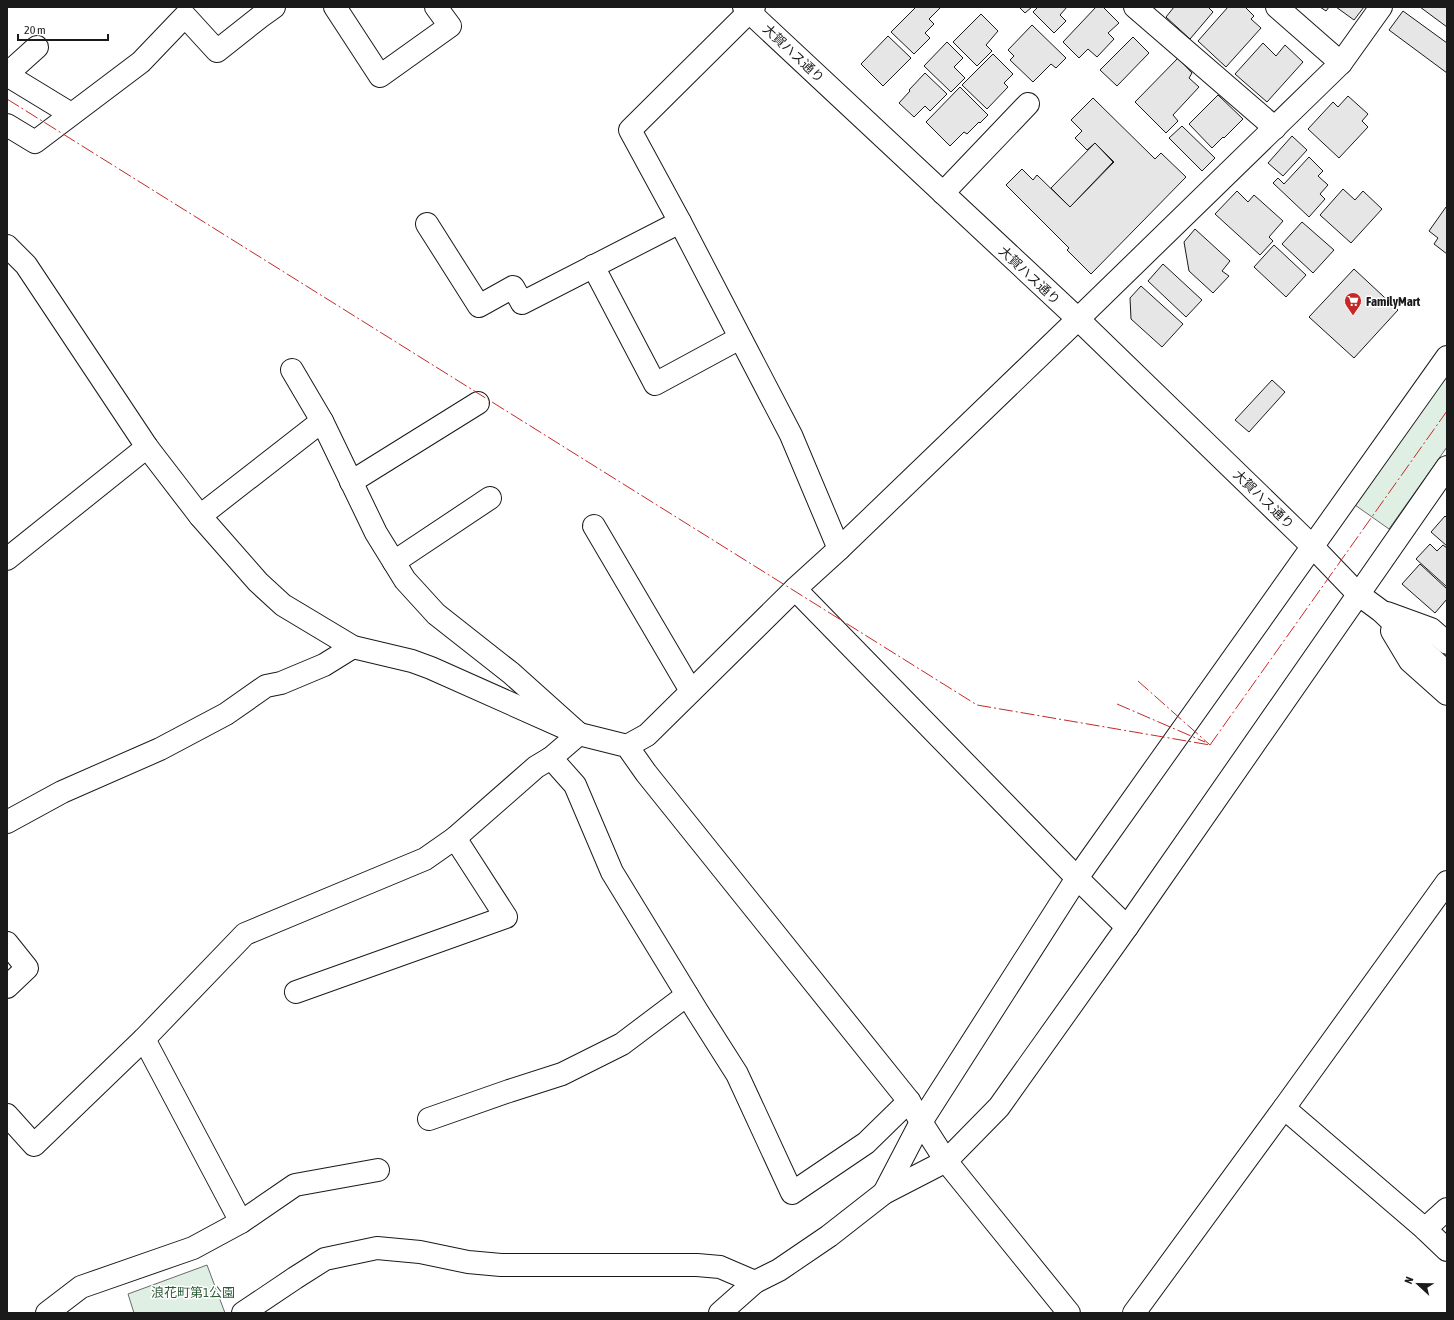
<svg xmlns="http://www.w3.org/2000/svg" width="1454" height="1320" viewBox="0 0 1454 1320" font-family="'Asap Condensed','Noto Sans JP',sans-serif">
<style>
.green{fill:#e0efe3;stroke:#6a6a6a}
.building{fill:#e6e6e6;stroke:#1a1a1a}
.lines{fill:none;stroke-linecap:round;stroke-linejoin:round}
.minor-casing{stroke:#1a1a1a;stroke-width:24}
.minor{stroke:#fff;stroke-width:22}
.power{stroke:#c62828;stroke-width:1;stroke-dasharray:14 3 2 3;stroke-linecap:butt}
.labels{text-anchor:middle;stroke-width:3;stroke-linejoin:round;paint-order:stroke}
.street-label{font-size:13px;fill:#1a1a1a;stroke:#fff}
.poi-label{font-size:13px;font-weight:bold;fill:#1a1a1a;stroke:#fff;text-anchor:start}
.park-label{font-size:13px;fill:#2b5a34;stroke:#fff}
</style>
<rect width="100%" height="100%" fill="#fff"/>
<!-- green -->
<g class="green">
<path d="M1447 375V447L1389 529 1355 505Z"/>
<path d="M207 1265 225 1313H134L128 1294Z"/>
</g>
<!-- building -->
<g class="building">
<path d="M916 7H941L929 19 934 24 925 33 930 38 914 54 891 32Z"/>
<path d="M1019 7H1032L1025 13Z"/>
<path d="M1038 7H1067L1060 15 1066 21 1054 33 1033 12Z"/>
<path d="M1096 7H1103L1119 23 1108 33 1114 39 1097 57 1088 49 1079 58 1063 42Z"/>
<path d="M1174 7H1208L1213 12 1190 39 1166 17Z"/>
<path d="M1228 7H1245L1254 16 1251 19 1261 28 1226 67 1198 41Z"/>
<path d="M1320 7H1329L1326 11Z"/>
<path d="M1336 7H1364L1354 20Z"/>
<path d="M1420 7H1447V27Z"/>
<path d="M1403 11 1447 43V73L1389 30Z"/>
<path d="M981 14 998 31 986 45 992 51 977 66 953 42Z"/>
<path d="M1032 25 1066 58 1056 68 1051 64 1033 82 1010 60 1014 56 1008 50Z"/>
<path d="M888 36 911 58 883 86 861 64Z"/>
<path d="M1133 37 1149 53 1117 86 1100 70Z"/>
<path d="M947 42 963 58 954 67 965 78 951 92 924 66Z"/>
<path d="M1263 43 1276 56 1285 45 1303 62 1267 102 1235 74Z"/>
<path d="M993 54 1013 74 1004 83 1008 87 987 109 962 85Z"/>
<path d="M1178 58 1192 73 1189 78 1199 87 1173 115 1178 121 1166 133 1135 102Z"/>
<path d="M925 73 947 94 930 111 925 106 914 117 899 103 910 91 909 90Z"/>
<path d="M960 87 988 115 980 123 979 122 967 134 964 132 950 146 926 122Z"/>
<path d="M1218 95 1243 119 1224 138 1223 137 1212 148 1189 124Z"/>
<path d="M1348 96 1368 114 1362 121 1368 127 1339 158 1308 129 1333 102 1338 107Z"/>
<path d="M1093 98 1155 159 1161 153 1186 177 1091 274 1067 250 1069 248 1006 185 1022 169 1033 180 1037 175 1070 207 1114 162 1095 143 1087 150 1075 138 1082 131 1071 120Z"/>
<path d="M1182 126 1215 158 1202 171 1169 138Z"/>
<path d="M1292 136 1307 150 1283 176 1268 163Z"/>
<path d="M1095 143 1113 162 1070 207 1051 188Z"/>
<path d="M1309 157 1323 171 1318 176 1328 185 1320 194 1325 199 1309 217 1273 183 1278 178 1284 184Z"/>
<path d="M1343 189 1355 200 1363 191 1382 209 1351 243 1320 215Z"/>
<path d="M1237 191 1248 202 1254 195 1283 221 1269 237 1273 241 1260 255 1215 214Z"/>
<path d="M1446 207H1447V254L1434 244 1438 238 1429 231Z"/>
<path d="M1302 222 1334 250 1313 273 1282 244Z"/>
<path d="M1195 229 1230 261 1222 271 1229 276 1213 293 1189 271 1184 242Z"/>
<path d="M1274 245 1306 275 1286 297 1254 267Z"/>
<path d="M1163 264 1202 300 1186 317 1148 281Z"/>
<path d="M1354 269 1398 310 1354 358 1309 317Z"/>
<path d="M1141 286 1183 324 1162 347 1131 319 1130 298Z"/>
<path d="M1272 380 1285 392 1249 432 1235 420Z"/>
<path d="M1445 516 1447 518V546L1431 532Z"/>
<path d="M1430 544 1437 551 1443 545 1447 548V587L1416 559Z"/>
<path d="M1420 564 1447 589V599L1435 613 1402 584Z"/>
</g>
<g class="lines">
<defs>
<g id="minor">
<path d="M335 7 380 76 450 26 436 7"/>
<path d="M744 7 1078 319 1312 546 1358 594 1381 611 1447 673"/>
<path d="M754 7 630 130 680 222 791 435 839 549"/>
<path d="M1135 7 1275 128"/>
<path d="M1277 7 1341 63"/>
<path d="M7 74 37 47"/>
<path d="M7 75 71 114"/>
<path d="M7 125 35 142 141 62 185 16 217 51 260 17 274 7"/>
<path d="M943 193 1028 104"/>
<path d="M427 224 479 306 513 287 522 303 680 222"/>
<path d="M7 246 26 265 147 447 200 516 258 582 283 605 353 647 412 661 431 668 579 734 627 746 646 773 909 1101 921 1122 946 1161 1069 1313"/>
<path d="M593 266 655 384 740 338"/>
<path d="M351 482 478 403"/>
<path d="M200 516 322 421"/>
<path d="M594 526 691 691"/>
<path d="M7 559 147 447"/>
<path d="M394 562 490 498"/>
<path d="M795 589 1077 878 1127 927"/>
<path d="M1387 613 1431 629 1447 643"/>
<path d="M1392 631 1410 661 1447 694"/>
<path d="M627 746 647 735 795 589 839 549 1078 319 1341 63 1381 7"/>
<path d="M551 758 575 785 612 872 697 1011 737 1074 792 1193 866 1143 909 1101"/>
<path d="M7 822 62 792 160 749 226 714 266 686 281 683 324 665 353 647"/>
<path d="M7 943 27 968 7 987"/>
<path d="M296 992 506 917 455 838"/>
<path d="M144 1039 241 1222"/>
<path d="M1284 1108 1425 1229 1447 1250"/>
<path d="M7 1115 34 1145 144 1039 245 934 425 859 455 838 536 767 551 758 579 734 511 673 436 614 405 580 376 533 322 421 292 370"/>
<path d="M429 1119 509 1091 562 1074 622 1044 687 995"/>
<path d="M884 1193 921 1122 1077 878 1447 357"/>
<path d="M1425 1229 1447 1209"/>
<path d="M47 1313 81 1287 193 1248 241 1222 295 1185 378 1170"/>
<path d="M243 1313 295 1278 325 1259 377 1248 420 1252 468 1262 501 1265H697L720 1267 755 1282"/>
<path d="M720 1313 755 1282 779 1270 829 1236 884 1193 946 1161 999 1107 1127 927 1447 467"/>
<path d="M1134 1313 1284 1108 1447 882"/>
</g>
</defs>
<!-- minor casing -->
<use href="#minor" class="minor-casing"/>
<!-- minor -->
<use href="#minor" class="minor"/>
<!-- power -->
<g class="power">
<path d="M7 99 977 705 1210 745"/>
<path d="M1138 681 1210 745"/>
<path d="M1117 704 1205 742"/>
<path d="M1210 745 1447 411"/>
</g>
</g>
<!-- icons -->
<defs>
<symbol id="supermarket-pin" viewBox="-11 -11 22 30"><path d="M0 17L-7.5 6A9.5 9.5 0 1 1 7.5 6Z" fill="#c62828" stroke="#fff"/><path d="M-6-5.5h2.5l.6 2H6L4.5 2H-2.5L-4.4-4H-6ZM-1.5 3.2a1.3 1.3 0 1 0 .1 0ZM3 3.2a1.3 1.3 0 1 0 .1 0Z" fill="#fff"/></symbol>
</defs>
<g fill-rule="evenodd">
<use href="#supermarket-pin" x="1343" y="291" width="20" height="27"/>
</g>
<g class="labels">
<!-- street labels -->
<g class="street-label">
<text transform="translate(794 53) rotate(43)" y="5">大賀ハス通り</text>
<text transform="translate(1030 275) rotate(43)" y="5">大賀ハス通り</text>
<text transform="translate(1264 499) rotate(44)" y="5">大賀ハス通り</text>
</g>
<!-- poi labels -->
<g class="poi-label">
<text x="1366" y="306">FamilyMart</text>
</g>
<!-- park labels -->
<g class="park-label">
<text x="193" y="1297">浪花町第1公園</text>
</g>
</g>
<!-- border -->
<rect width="1454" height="1320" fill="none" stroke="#1a1a1a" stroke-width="16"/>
<!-- north arrow -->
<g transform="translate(1418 1284) rotate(292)" stroke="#ffffff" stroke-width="3" paint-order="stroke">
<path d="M0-3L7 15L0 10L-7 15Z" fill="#1a1a1a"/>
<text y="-6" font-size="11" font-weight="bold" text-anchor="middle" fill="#1a1a1a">N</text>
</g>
<!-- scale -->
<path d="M18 34v6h90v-6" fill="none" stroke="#1a1a1a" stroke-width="2"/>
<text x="24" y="34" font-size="12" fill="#1a1a1a" stroke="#ffffff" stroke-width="3" paint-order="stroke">20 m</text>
</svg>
